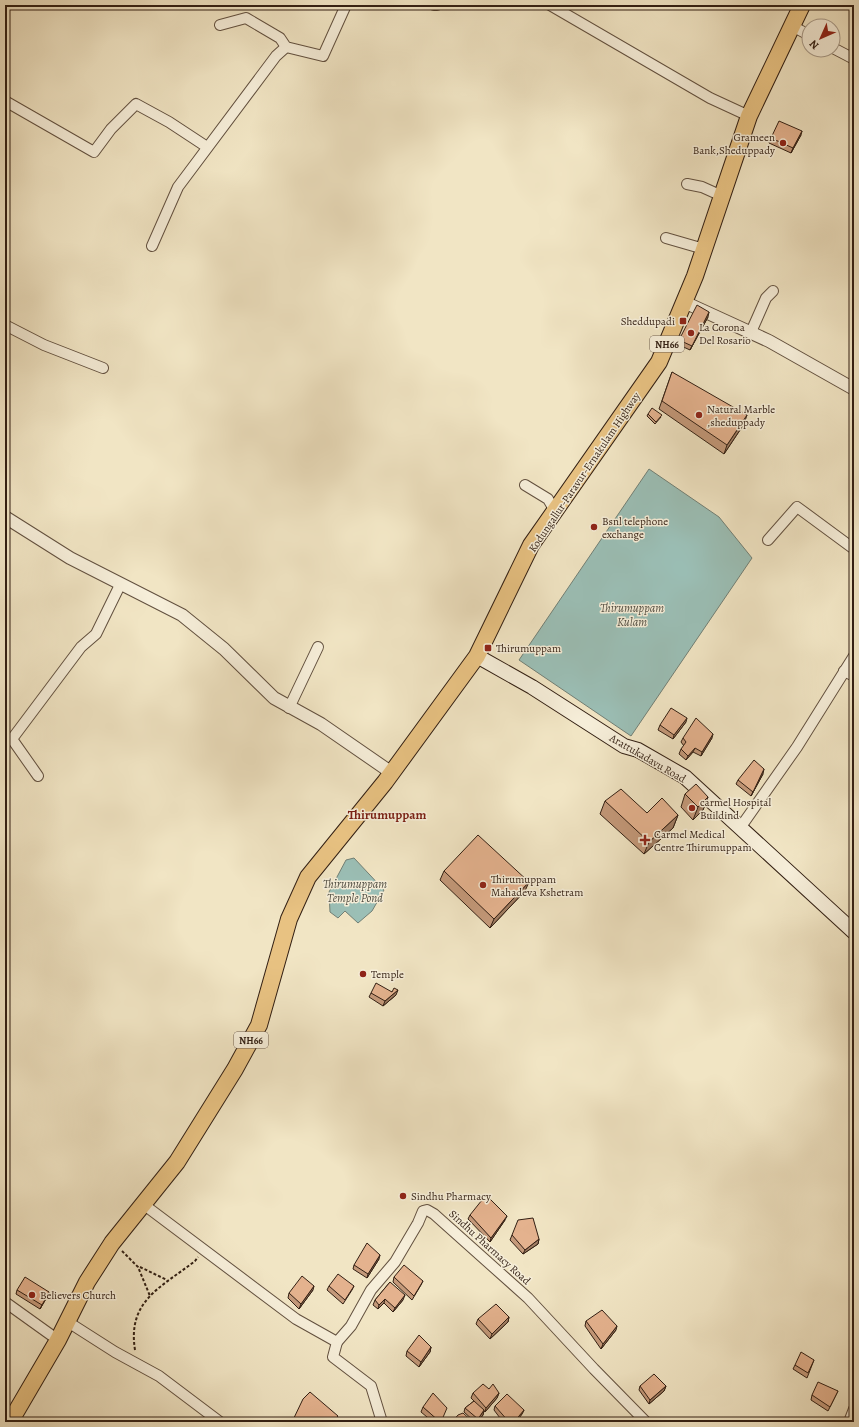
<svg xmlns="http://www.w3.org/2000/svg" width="859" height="1427" viewBox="0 0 859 1427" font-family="Alegreya,serif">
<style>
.water{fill:#9bbfb6;stroke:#717f75}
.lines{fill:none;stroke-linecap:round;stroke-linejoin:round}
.minor-casing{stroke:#62503f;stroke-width:12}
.tertiary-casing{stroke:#62503f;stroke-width:14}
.secondary-casing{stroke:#321f13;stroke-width:16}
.trunk-casing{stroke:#321f13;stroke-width:18}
.path{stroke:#321f13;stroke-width:2;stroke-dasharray:3 2;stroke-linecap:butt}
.minor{stroke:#f6eed9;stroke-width:10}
.tertiary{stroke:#f6eed9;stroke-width:12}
.secondary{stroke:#f6eed9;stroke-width:14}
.trunk{stroke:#e8c282;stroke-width:16}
.wall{fill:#c4997a;stroke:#321f13}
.shaded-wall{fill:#a07d63;stroke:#321f13}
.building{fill:#e4b28e;stroke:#321f13}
.poi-dot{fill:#8f2418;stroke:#f6eed9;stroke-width:1.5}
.labels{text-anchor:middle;stroke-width:3;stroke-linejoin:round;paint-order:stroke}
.shield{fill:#f6eed9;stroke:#6d5d4e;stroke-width:1}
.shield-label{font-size:10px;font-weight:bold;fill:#321f13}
.poi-label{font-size:11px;fill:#321f13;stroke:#f6eed9;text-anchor:start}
.street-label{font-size:11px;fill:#321f13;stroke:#f6eed9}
.water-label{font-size:12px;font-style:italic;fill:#524f44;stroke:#f6eed9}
.quarter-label{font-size:13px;font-weight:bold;fill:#7a1f14;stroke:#f6eed9}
</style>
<rect width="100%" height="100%" fill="#f1e5c4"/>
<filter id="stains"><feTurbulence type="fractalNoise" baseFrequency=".005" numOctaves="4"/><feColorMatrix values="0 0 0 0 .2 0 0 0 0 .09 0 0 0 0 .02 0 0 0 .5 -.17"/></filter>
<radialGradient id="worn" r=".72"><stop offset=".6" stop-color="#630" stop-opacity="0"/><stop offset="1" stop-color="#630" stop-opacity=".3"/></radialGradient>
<!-- water -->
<g class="water">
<path d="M649 469 719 517 752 558 631 736 519 660Z"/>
<path d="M354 858 384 890 372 911 358 923 345 911 338 918 330 912 329 892 346 860Z"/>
</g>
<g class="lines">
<defs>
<g id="minor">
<path d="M434 5H437"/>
<path d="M550 5 710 98 749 116"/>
<path d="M220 25 246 18 280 38 286 47 323 56 346 5"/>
<path d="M792 26 809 35"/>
<path d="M833 48 854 59"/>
<path d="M5 101 94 152 111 129 136 104 169 122 207 147"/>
<path d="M687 184 702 187 722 196"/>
<path d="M666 238 704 249"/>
<path d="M152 246 178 187 276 56 286 47"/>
<path d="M5 325 44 345 103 368"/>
<path d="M751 332 766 298 773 291"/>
<path d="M525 485 548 499 555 511"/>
<path d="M768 540 797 507 854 549"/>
<path d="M844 671 854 676"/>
<path d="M289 708 318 647"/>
<path d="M38 776 12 739 81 647 96 634 120 585"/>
<path d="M740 828 797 747 854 656"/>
<path d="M143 1204 296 1319 337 1342 351 1326 371 1290 395 1262 418 1223 423 1211 427 1210 434 1214 528 1298 594 1369 646 1422"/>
<path d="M5 1302 58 1340"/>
<path d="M68 1322 115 1352 159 1376 220 1422"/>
<path d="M337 1342 333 1357 371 1386 382 1422"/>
<path d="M849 1422 854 1409"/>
</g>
<g id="tertiary">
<path d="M684 302 769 341 854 389"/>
<path d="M5 517 70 558 182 615 224 649 274 698 321 724 392 773"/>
</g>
<path id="secondary" d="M477 656 532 687 624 746 638 750 685 777 854 932"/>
<path id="trunk" d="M10 1422 58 1340 87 1282 112 1243 177 1162 235 1069 259 1025 289 919 308 877 385 782 477 656 531 545 659 362 695 276 749 116 802 5"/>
</defs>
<!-- minor casing -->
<use href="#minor" class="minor-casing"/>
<!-- tertiary casing -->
<use href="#tertiary" class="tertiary-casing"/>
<!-- secondary casing -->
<use href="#secondary" class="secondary-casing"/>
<!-- trunk casing -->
<use href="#trunk" class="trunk-casing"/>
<!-- path -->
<g class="path">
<path d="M122 1251 138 1267 150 1296"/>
<path d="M140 1267 167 1280"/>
<path d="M135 1350C127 1300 162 1287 195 1261L198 1257"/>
</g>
<!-- minor -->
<use href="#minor" class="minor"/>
<!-- tertiary -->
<use href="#tertiary" class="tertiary"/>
<!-- secondary -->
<use href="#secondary" class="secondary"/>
<!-- trunk -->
<use href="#trunk" class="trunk"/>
</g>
<!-- wall -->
<g class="wall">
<path d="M801 135 791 153 769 143 771 138Z"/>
<path d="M708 317 690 350 677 344 679 340Z"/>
<path d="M672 372 744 424 724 454 659 409Z"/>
<path d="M648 414 661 417 655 424 647 416Z"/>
<path d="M686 722 673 739 658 730 660 725Z"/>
<path d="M683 738H712L701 756 693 752 686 760 679 754 681 749 684 746 681 742Z"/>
<path d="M763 774 751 796 736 784 738 780Z"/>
<path d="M685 794 708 797 703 810 693 820 681 807Z"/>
<path d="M605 801 647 813 678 815 673 828 644 854 600 814Z"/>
<path d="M444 871 525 891 490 928 440 880Z"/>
<path d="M392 992 396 995 383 1006 369 997 371 993Z"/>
<path d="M470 1215 505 1220 490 1242 468 1219Z"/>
<path d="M512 1235 539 1239 538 1244 523 1254 510 1240Z"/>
<path d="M379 1259 367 1278 353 1269 354 1265Z"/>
<path d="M394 1277 423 1281 421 1285 412 1300 393 1282Z"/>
<path d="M390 1282 403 1300 393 1312 384 1303 378 1309 373 1305 375 1300Z"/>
<path d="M329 1286H354L352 1290 343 1304 327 1290Z"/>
<path d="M17 1290 49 1292 47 1297 40 1309 16 1294Z"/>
<path d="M313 1290 299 1309 288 1298 289 1293Z"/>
<path d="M509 1317 508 1322 490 1339 476 1324 478 1319Z"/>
<path d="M586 1321 616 1330 601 1349 585 1326Z"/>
<path d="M431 1347 430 1352 419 1367 406 1356 407 1351Z"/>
<path d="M814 1360 807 1378 793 1369 795 1365Z"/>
<path d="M640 1386H666L664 1391 649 1404 639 1390Z"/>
<path d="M489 1389 499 1393 497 1398 485 1412 484 1411 483 1415 478 1422H475L464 1412 465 1408 474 1401 471 1398 473 1393Z"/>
<path d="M838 1391 828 1411 811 1400 812 1395Z"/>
<path d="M495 1406 524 1410 522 1414 516 1422H503L494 1410Z"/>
<path d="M423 1407 441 1422H433L421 1412Z"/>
</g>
<!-- shaded-wall -->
<g class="shaded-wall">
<path d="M802 131 801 135 791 153 793 148Z"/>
<path d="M709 312 708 317 690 350Z"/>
<path d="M747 415 744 424 724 454 727 445Z"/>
<path d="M687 718 686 722 673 739 674 735Z"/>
<path d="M713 734 712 738 701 756 702 752Z"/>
<path d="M695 748 693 752 686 760 688 756Z"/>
<path d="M764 769 763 774 751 796 753 792Z"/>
<path d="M708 797 703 810 693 820 698 807Z"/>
<path d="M678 815 673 828 644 854 649 842Z"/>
<path d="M529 882 525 891 490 928 494 919Z"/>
<path d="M398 990 396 995 383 1006 385 1001Z"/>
<path d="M507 1216 505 1220 490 1242 491 1238Z"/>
<path d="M539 1239 538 1244 523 1254 525 1250Z"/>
<path d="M380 1255 379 1259 367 1278 368 1274Z"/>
<path d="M314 1286 313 1290 299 1309 301 1304Z"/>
<path d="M49 1292 47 1297 40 1309 42 1305Z"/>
<path d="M405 1295 403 1300 393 1312 395 1308Z"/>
<path d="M385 1299 384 1303 378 1309 379 1305Z"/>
<path d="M509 1317 508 1322 490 1339 492 1334Z"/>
<path d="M617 1326 616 1330 601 1349 603 1344Z"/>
<path d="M431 1347 430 1352 419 1367 421 1362Z"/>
<path d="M666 1386 664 1391 649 1404 650 1400Z"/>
<path d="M499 1393 497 1398 485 1412 486 1408Z"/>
<path d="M484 1410 483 1415 477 1422 478 1419Z"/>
<path d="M524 1410 522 1414 516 1422H514Z"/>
</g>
<!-- building -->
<g class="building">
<path d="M779 121 802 131 793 148 771 138Z"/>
<path d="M697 305 709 312 692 346 679 340Z"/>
<path d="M672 372 747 415 727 445 662 401Z"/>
<path d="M652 408 662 415 656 422 648 414Z"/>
<path d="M671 708 687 718 674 735 660 725Z"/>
<path d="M696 718 713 734 702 752 695 748 688 756 681 749 686 742 683 738Z"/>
<path d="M754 760 764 769 753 792 738 780Z"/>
<path d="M696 784 708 797 698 807 685 794Z"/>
<path d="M621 789 647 813 662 798 678 815 649 842 605 801Z"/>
<path d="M478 835 529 882 494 919 444 871Z"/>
<path d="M376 983 392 992 394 988 398 990 385 1001 371 993Z"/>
<path d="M486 1195 507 1216 491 1238 470 1215Z"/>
<path d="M533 1218 539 1239 525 1250 512 1235 518 1220Z"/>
<path d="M367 1243 380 1255 368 1274 354 1265Z"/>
<path d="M5 1264 8 1265 5 1270Z"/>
<path d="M404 1265 423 1281 414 1296 394 1277Z"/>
<path d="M338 1274 354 1286 345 1300 329 1286Z"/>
<path d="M302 1276 314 1286 301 1304 289 1293Z"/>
<path d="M25 1277 49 1292 42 1305 17 1290Z"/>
<path d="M390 1282 405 1295 395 1308 385 1299 379 1305 375 1300Z"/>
<path d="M496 1304 509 1317 492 1334 478 1319Z"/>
<path d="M602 1310 617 1326 603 1344 586 1321Z"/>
<path d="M419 1335 431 1347 421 1362 407 1351Z"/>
<path d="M801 1352 814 1360 808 1373 795 1365Z"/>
<path d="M654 1374 666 1386 650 1400 640 1386Z"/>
<path d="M818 1382 838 1391 830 1407 812 1395Z"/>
<path d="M483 1384 489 1389 493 1384 499 1393 486 1408 473 1393Z"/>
<path d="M310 1392 338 1416 333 1422H292L303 1399Z"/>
<path d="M433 1393 447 1408 441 1422H440L423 1407Z"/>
<path d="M507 1394 524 1410 514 1422H509L495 1406Z"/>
<path d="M474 1401 484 1410 478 1419 465 1408Z"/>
<path d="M463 1413 473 1422H452L458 1415Z"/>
</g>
<!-- markers -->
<g class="poi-dot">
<circle cx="783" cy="143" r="4"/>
<rect x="679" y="317" width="8" height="8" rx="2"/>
<circle cx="691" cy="333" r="4"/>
<circle cx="699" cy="415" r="4"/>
<circle cx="594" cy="527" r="4"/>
<rect x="484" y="644" width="8" height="8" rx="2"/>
<circle cx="692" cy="808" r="4"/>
<path d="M643 834h4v4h4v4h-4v4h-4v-4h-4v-4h4z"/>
<circle cx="483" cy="885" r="4"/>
<circle cx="363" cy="974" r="4"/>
<circle cx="403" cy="1196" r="4"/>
<circle cx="32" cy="1295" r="4"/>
</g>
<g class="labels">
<!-- shield labels -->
<g class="shield">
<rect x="650" y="336" width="34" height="16" rx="3"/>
<rect x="234" y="1032" width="34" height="16" rx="3"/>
</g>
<g class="shield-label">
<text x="667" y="348">NH66</text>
<text x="251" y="1044">NH66</text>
</g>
<!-- poi labels -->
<g class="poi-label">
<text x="775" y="141" text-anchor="end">Grameen<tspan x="775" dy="13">Bank,Sheduppady</tspan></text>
<text x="675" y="325" text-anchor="end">Sheddupadi</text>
<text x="699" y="331">La Corona<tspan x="699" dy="13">Del Rosario</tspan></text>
<text x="707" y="413">Natural Marble<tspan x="707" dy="13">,sheduppady</tspan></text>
<text x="602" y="525">Bsnl telephone<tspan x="602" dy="13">exchange</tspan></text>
<text x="496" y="652">Thirumuppam</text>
<text x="700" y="806">carmel Hospital<tspan x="700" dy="13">Buildind</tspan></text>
<text x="654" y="838">Carmel Medical<tspan x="654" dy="13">Centre Thirumuppam</tspan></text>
<text x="491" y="883">Thirumuppam<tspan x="491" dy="13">Mahadeva Kshetram</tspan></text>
<text x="371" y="978">Temple</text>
<text x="411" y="1200">Sindhu Pharmacy</text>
<text x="40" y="1299">Believers Church</text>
</g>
<!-- street labels -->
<g class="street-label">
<text transform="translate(584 472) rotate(-56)" y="4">Kodungallur-Paravur-Ernakulam Highway</text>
<text transform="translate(648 758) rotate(30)" y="4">Arattukadavu Road</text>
<text transform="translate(490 1247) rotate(42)" y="4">Sindhu Pharmacy Road</text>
</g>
<!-- water labels -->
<g class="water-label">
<text x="632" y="612">Thirumuppam<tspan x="632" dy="14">Kulam</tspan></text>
<text x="355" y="888">Thirumuppam<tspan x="355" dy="14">Temple Pond</tspan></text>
</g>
<!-- quarter labels -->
<g class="quarter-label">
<text x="387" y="819">Thirumuppam</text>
</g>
</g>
<!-- margin -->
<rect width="859" height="1427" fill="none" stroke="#f1e5c4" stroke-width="20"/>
<rect x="6" y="6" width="847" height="1415" fill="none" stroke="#321f13" stroke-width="2"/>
<rect x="10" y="10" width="839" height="1407" fill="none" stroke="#321f13"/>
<!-- north arrow -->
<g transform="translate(821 38) rotate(225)"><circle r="19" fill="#f6eed9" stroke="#a89b8a"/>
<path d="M0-3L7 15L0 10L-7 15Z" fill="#8f2418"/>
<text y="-6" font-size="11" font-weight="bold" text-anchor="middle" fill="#321f13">N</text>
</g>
<rect width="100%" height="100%" filter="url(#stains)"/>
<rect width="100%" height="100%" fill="url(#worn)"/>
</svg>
